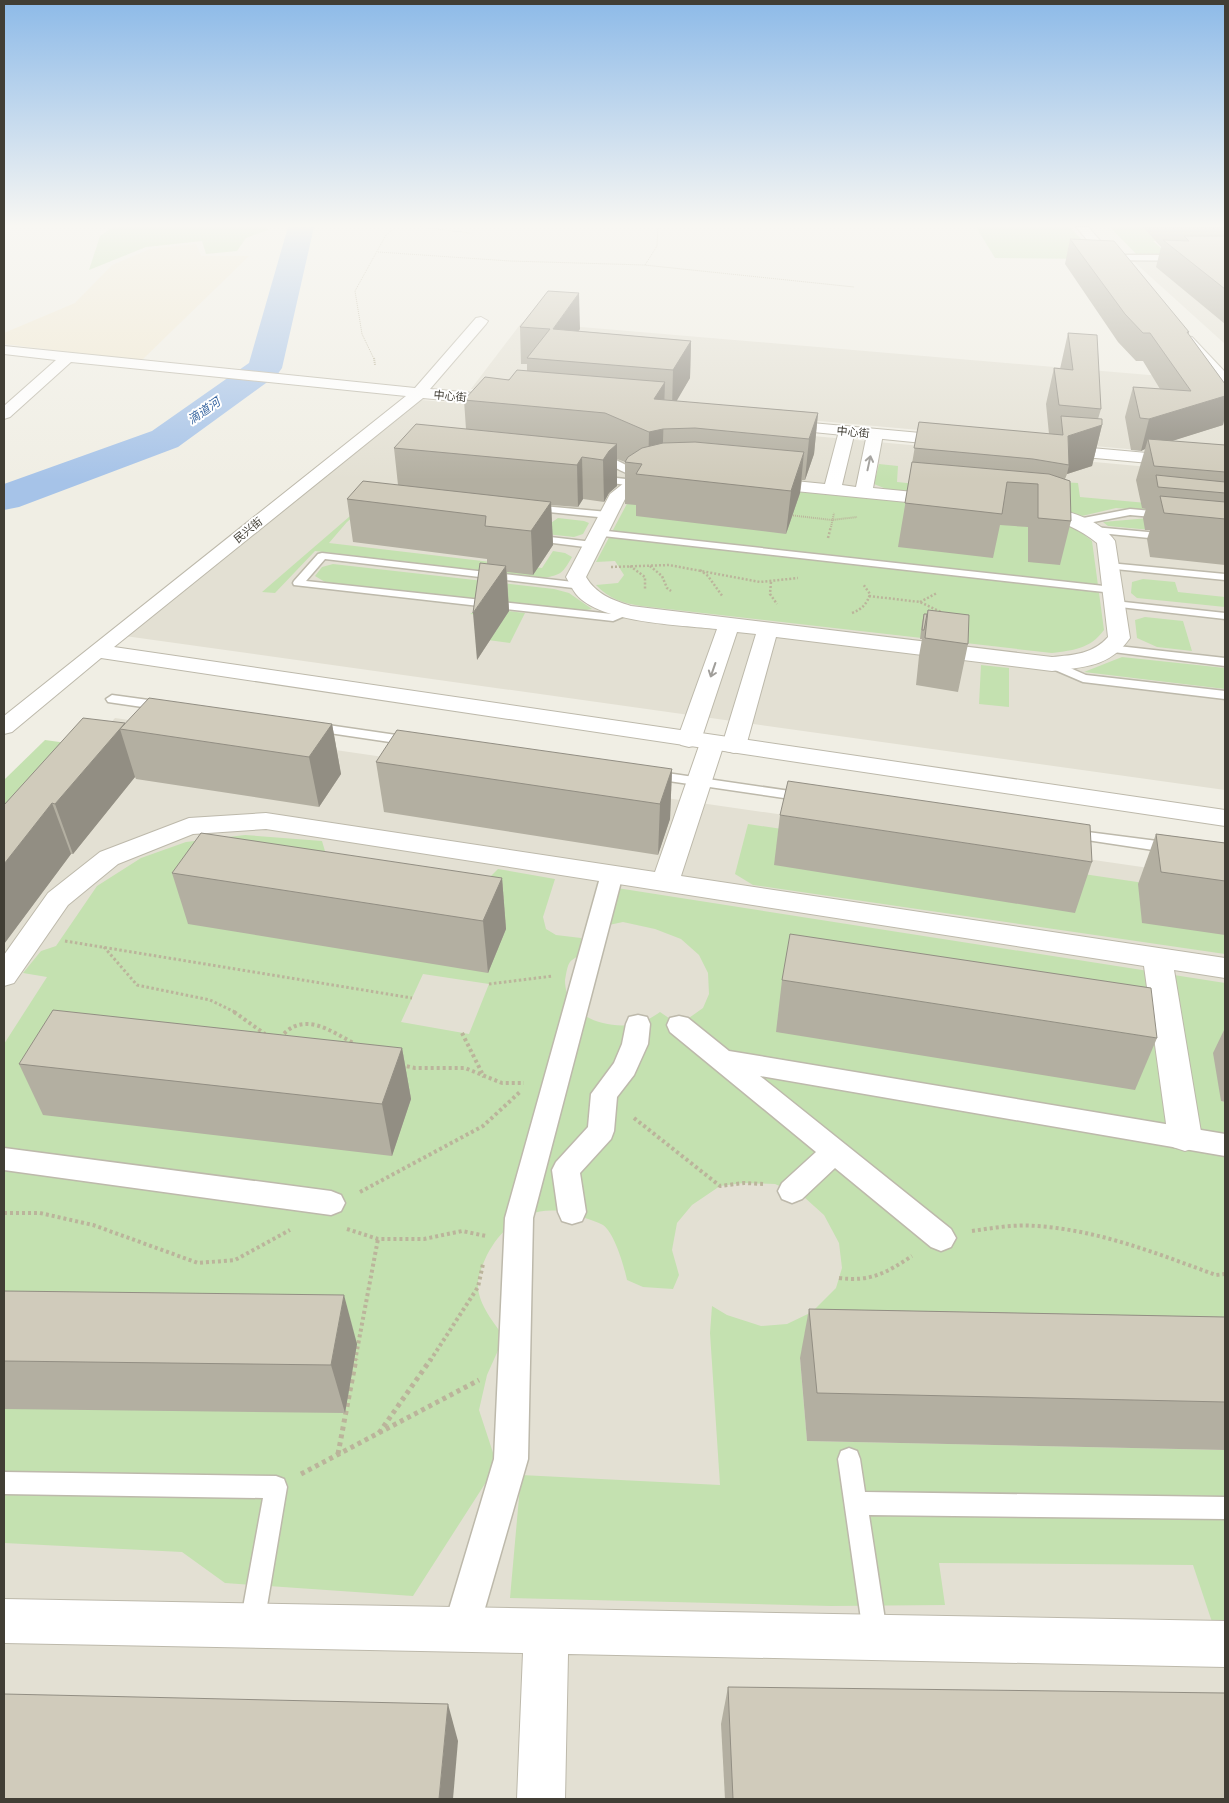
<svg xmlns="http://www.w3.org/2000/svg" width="1229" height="1803" viewBox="0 0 1229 1803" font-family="'Work Sans','Noto Sans SC',sans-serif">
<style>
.residential{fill:#e3e0d3}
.commercial{fill:#f0e8d1}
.green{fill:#c4e1b0;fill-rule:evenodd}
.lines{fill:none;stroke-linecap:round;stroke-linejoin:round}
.river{fill:#a6c3e8;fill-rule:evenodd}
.service-casing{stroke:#bdb9ab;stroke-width:3}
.pedestrian-casing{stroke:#bdb9ab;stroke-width:3}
.minor-casing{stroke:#bdb9ab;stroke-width:2}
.tertiary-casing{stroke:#bdb9ab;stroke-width:2}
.path-far5{stroke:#bbb49b;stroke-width:1;stroke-dasharray:1 1;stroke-linecap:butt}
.path-far4{stroke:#bbb49b;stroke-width:2;stroke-dasharray:1 1;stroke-linecap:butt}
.path-far3{stroke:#bbb49b;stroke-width:2.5;stroke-dasharray:2 2;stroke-linecap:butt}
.path-far2{stroke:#bbb49b;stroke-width:3;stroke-dasharray:2.5 2.5;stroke-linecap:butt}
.path-far1{stroke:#bbb49b;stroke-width:4;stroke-dasharray:3 3;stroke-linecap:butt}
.path{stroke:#bbb49b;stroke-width:5;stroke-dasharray:4 4;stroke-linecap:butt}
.service{fill:#fff;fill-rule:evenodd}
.pedestrian{fill:#fff;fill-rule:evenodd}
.minor{fill:#fff;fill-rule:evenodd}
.tertiary{fill:#fff;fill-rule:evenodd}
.wall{fill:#b3afa1}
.shaded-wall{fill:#928e83}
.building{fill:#d0cbbb;stroke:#928e83}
.oneway{stroke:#a09e9a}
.labels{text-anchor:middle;stroke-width:4;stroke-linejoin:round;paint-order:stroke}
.far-street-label{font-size:11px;fill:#413e35;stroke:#fff}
.far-water-label{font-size:12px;font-style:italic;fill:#3a67a1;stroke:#fff}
</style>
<rect width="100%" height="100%" fill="#f0eee4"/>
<!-- residential -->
<g class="residential">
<path d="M1131 259H1225V344Z"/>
<path d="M522 322 1197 379 1225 413V458L471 389Z"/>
<path d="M411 399 1225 474V790L125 636Z"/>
<path d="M115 718 1225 879V1799H4V841Z"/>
</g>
<!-- commercial -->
<path class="commercial" d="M196 244 201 256H249L141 361 4 344V333L75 303 112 265 150 249Z"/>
<!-- green -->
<g class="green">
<path d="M113 227H267L268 230 246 238 237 251 206 254 202 241 146 247 89 270 100 236Z"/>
<path d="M976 227H1070L1100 259 995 258Z"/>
<path d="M1110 227H1162L1166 241H1153L1163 250 1225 252 1138 256Z"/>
<path d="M879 464 898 466 897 482 1063 499 1062 482 1078 483 1080 497 1225 510V517L1116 508 1082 516 1040 506 889 490 874 484Z"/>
<path d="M685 481 1031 514C1054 519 1074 525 1092 541L1104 630C1090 649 1074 650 1052 653L641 606C623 603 609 599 596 585L618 583 624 575 615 561 596 562 630 498Z"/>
<path d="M386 485 390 486 347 522 329 543 542 568 553 551 565 553 572 557C563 573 561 575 543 578L315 551 275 593 262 592Z"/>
<path d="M386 517 548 525 558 518 584 521 589 523 583 534 574 537Z"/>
<path d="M1149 518 1225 537 1108 526 1103 522Z"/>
<path d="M333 564 554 589 569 593 592 609 577 612 325 582 315 576 322 567Z"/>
<path d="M1143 579 1175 582 1178 592 1225 597V607L1137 598 1131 593 1132 582Z"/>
<path d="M480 608 525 613 510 643 488 640 500 617 470 614Z"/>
<path d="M1145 617 1183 621 1192 651 1157 647 1137 638 1135 620Z"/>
<path d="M1122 657 1225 668V689L1084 672Z"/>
<path d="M981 665 1009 668V707L979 704Z"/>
<path d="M45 740 67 743 4 812V780Z"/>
<path d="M748 824 1225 895V954L753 885 735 874Z"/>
<path d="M245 835 322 841 327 858 482 885 498 869 555 879 543 917 546 929 556 935 581 938 587 952C582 955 573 958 570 962 567 966 566 975 565 980 565 1017 606 1030 637 1024 645 1022 654 1016 660 1012L679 1025 703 1008 709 994 708 973 699 955 681 939 655 929 623 922 604 926 617 888 1225 983V1055L1221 1101 1225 1102V1390L800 1359 807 1441 1225 1450V1621L1212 1622 1193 1565 939 1563 945 1605 831 1606 510 1598 521 1475 720 1485 710 1333 712 1306 727 1315 761 1326 787 1324 812 1312 836 1288 842 1268 839 1243 824 1215 804 1197 775 1184 744 1183 720 1186 692 1205 677 1223 672 1250 679 1275 673 1289 643 1287 627 1280C624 1266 615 1234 603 1225 598 1222 591 1220 585 1218 544 1200 508 1215 487 1255 483 1264 477 1277 478 1287 479 1305 494 1323 504 1337L487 1375 479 1410 497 1465 413 1596 225 1583 182 1552 4 1543V1044L47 977 23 973 41 951 56 946 97 886 141 858 186 842ZM423 974 489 984 469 1034 401 1022Z"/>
</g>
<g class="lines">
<!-- river -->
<path class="river" d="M288 227H314L282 368 277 375 178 447 19 507 4 510V484L152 431 249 363Z"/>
<defs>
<g id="service">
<path d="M599 455 608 456 648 476 646 478C634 480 610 463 596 460L594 458Z"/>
<path d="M598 476 635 480 640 483 635 486 595 481 593 479Z"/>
<path d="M532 505 608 512 613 515 608 518 529 510 527 508Z"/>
<path d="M1130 509 1164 512 1169 515 1164 518 1130 515 1078 525 1073 522 1078 519Z"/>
<path d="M1094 527 1169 534 1174 537 1169 540 1090 532 1089 530Z"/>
<path d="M598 530 1113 587 1118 590 1113 593 594 535V531Z"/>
<path d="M533 535 593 542 598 545 593 548 529 540 528 538Z"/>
<path d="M322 553 582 583 587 586 582 589 325 559 306 581 612 614 628 609 634 612 613 621 294 585 293 583 294 581 318 554Z"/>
<path d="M1109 563 1225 574V580L1105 568 1104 566 1105 564Z"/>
<path d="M1115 601 1225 613V619L1111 606 1109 604Z"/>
<path d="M1109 645 1225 658V666L1105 651 1103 649 1105 647Z"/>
<path d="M1052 660 1086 675 1225 691V699L1083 682 1048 667 1046 664 1048 661Z"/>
<path d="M112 695 163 702 169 706 163 710 108 702 106 699Z"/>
<path d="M314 723 410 737 416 741 410 745 309 730 308 727Z"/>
<path d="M653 771 804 793 811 797 804 801 648 778 646 775 648 772Z"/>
<path d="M1072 830 1173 843 1178 845 1180 848 1178 851 1173 853 1067 837 1065 834 1067 831Z"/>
<path d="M849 1448 857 1451 860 1459 865 1492 1225 1497V1519L869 1515 887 1633 884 1642 875 1645 866 1642 863 1633 838 1459 841 1451Z"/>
<path d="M4 1472 276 1476 284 1479 287 1487 264 1624 261 1633 252 1636 243 1633 240 1624 263 1498 4 1494Z"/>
</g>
<g id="pedestrian">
<path d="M1109 255H1225V261L1105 260V256Z"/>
<path d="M612 867 620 869 623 874 533 1218 528 1459 479 1629 474 1642 461 1647 448 1642 443 1629 494 1459 505 1218 601 874 604 869Z"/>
<path d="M638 1015 647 1017 650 1024 648 1044 634 1075 617 1097 614 1131 611 1139 580 1173 586 1212 582 1221 572 1224 562 1221 558 1212 552 1170 556 1162 588 1127 591 1094 614 1063 622 1044 626 1024 629 1017Z"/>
<path d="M679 1016 688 1018 729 1051 1225 1134V1156L760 1076 951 1229 956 1238 951 1247 941 1251 931 1247 835 1168 802 1199 792 1203 782 1199 778 1191 782 1183 816 1152 670 1032 667 1025 670 1018Z"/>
<path d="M4 1148 331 1191 341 1195 345 1203 341 1211 331 1215 4 1170Z"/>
</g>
<g id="minor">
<path d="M847 426 853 428 855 431 842 485 856 487 867 434 869 431H881L883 434 873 488C903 491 934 494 964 497 1006 501 1089 503 1115 541L1130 638C1110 667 1084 667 1052 671L776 637 746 746 742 751 734 753 726 751 723 747 681 876 1225 958V978L1174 970 1202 1138 1197 1147 1185 1151 1173 1147 1168 1138 1144 966 266 829 193 834 118 864 68 905 14 983 4 986V955L48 893 100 852 189 818 266 813 655 872 700 743 704 738 712 736 720 738 723 742 756 634 737 632 701 740 697 745 689 747 681 745 677 740 717 629C680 625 600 623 576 594 572 589 569 582 566 577L610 494 629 479 662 472 693 471 825 484 839 431 841 428ZM693 481 1039 515C1060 521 1080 529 1097 543L1108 637C1093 654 1074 655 1052 657L631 606C612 600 596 594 586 577L626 497 641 487 662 482Z"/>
<path d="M4 1599 1225 1621V1667L568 1654 565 1799H517L523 1653 4 1643Z"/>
</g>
<g id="tertiary">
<path d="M1076 227H1088L1123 266 1125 269 1123 272H1115Z"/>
<path d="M481 317 488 321 486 324 430 389 505 396 510 398 513 401 510 404 505 406 423 398 114 647 1225 810V826L101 658 12 732 4 734V716L406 396 71 362 10 417 4 419V406L56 360 4 354V346L415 388 476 318Z"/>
<path d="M1187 336 1192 337 1225 372V384L1220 383 1182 343 1180 340 1182 337Z"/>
<path d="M779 420 953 436 959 437 961 441 959 445 953 446 773 428 771 425 773 422Z"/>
<path d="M1058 445 1225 460V470L1052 454 1050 450 1052 446Z"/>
</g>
</defs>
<!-- service casing -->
<use href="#service" class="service-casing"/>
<!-- pedestrian casing -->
<use href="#pedestrian" class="pedestrian-casing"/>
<!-- minor casing -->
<use href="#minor" class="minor-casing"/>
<!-- tertiary casing -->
<use href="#tertiary" class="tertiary-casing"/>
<!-- path-far5 -->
<g class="path-far5">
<path d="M420 227 470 233"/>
<path d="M378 252 510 261 644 265 854 287"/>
<path d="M645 265 657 246 658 227"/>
<path d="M374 359 362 334 355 291 386 235 396 227"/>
</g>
<!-- path-far4 -->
<g class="path-far4">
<path d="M374 358 375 365"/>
<path d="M789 515 832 520 857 517"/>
<path d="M831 527 834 513"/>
</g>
<!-- path-far3 -->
<g class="path-far3">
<path d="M828 538 831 526"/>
<path d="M630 566 645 577V590"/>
<path d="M650 566 662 576 667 588 671 591"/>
<path d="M611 567 669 565 760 582 798 578"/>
<path d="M700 570 708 576 723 597"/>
<path d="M771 582 770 594 777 604"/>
<path d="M869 596 920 602 941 612"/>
<path d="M920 602 937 593"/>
<path d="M852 613C862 609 867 604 870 594L863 584"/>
</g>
<!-- path-far2 -->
<g class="path-far2">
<path d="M65 941 412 998"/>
<path d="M104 947 137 985 210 1000 237 1013"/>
<path d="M489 984 553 976"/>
</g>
<!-- path-far1 -->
<g class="path-far1">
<path d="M234 1012 265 1034"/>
<path d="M462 1033 484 1077"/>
<path d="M280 1038C303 1010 329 1030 355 1044"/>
<path d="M401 1065 415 1068H465L502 1083H524"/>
<path d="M634 1118 720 1186 744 1183 763 1184"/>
<path d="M360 1192 483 1126 521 1091"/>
<path d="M4 1213H40L93 1225 198 1263 235 1260 290 1230"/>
<path d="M347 1229 378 1239H424L462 1231 486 1236"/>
<path d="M972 1231C993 1228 1015 1224 1036 1226 1099 1230 1158 1254 1216 1275L1225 1274"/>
<path d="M839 1278C871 1282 886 1273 912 1256"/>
<path d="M355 1361 378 1239"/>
<path d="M430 1361 478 1287 483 1264"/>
</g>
<!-- path -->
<g class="path">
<path d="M379 1433 431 1359"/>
<path d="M338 1454 356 1359"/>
<path d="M301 1474 479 1380"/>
</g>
<!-- service -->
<use href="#service" class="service"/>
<!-- pedestrian -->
<use href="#pedestrian" class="pedestrian"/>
<!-- minor -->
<use href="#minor" class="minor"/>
<!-- tertiary -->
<use href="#tertiary" class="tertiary"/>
</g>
<!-- wall -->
<g class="wall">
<path d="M1143 227H1225V324L1156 267 1161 247Z"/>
<path d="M1070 239 1189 332V335L1225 384V416L1223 425 1171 441 1225 445V565L1150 557 1147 539 1150 530H1145L1143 518 1146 509 1142 508 1136 480 1145 449 1141 451 1131 450 1125 417 1133 387 1160 389 1143 361H1136L1118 342 1065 264Z"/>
<path d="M520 327 580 329 578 331 691 341 690 378 676 401 818 413 814 454 805 480H802L800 493 786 534 636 516V505L625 504V462L617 459V486L609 493 604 502 583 499 578 507 551 505 553 545 533 575 507 572 509 611 477 660 487 564V559L353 542 347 499 398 485 394 448 466 429 464 400 527 371V364H521Z"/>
<path d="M1068 333 1101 409 1098 419 1102 425 1092 466 1067 474 1065 479 1071 521 1060 565 1028 562V527L1000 525 993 558 898 547 919 422 1049 434 1046 404 1054 368 1060 369Z"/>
<path d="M928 610 968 644 958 692 916 685 919 656 922 639H920L922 623 924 614H927Z"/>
<path d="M125 723V724H332L341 774 319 807 136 779 135 777 73 854H71L4 944V805Z"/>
<path d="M376 762 672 769 670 819 658 855 384 812Z"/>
<path d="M780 815 1092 862 1075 913 774 865Z"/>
<path d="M1156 834 1225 843V935L1142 923 1138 884Z"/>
<path d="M172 873 502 878 506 929 488 973 188 924Z"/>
<path d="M782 980 1157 1038 1135 1090 776 1032Z"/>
<path d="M1225 1028V1102L1221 1101 1213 1053Z"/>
<path d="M402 1048 411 1099 392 1156 43 1115 19 1064Z"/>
<path d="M4 1291 357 1344 345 1413 4 1409Z"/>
<path d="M809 1309 1225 1317V1450L807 1441 800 1358Z"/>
<path d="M728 1687 1225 1799H725L721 1724Z"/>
</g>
<!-- shaded-wall -->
<g class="shaded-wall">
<path d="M579 293 580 329 558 360 553 329Z"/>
<path d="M691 341 690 378 672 409 673 370Z"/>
<path d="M665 382 662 470 648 473 649 432 654 399Z"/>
<path d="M1225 396V416L1223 425 1150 448 1148 439 1145 449 1141 451 1149 419Z"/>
<path d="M818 413 814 454 805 480 809 439Z"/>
<path d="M1102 425 1092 466 1067 474 1069 465 1068 436Z"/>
<path d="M617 444V486L609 493 604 502 603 460 609 451Z"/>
<path d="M804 452 800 493 786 534 791 491Z"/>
<path d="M582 457 583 499 578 507 577 465Z"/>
<path d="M551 502 553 545 533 575 531 531Z"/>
<path d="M506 566 509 611 477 660 473 613Z"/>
<path d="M125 723 127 730 120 729 135 777 73 854 55 804Z"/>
<path d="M332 724 341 774 319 807 309 757Z"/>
<path d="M672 769 670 819 658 855 660 804Z"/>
<path d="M52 803 71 854 4 944V864Z"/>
<path d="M502 878 506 929 488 973 483 921Z"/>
<path d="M402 1048 411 1099 392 1156 382 1104Z"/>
<path d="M344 1295 357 1344 345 1413 331 1365Z"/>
<path d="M448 1704 458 1741 453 1799H439Z"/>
</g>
<!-- building -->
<g class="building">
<path d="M1184 236H1225V289L1163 240 1189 241Z"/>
<path d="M1070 239 1114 241 1189 332H1187L1225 384V396L1149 419 1140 418 1133 387 1191 391 1150 333H1143L1125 314Z"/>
<path d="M548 291 579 293 553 329 691 341 673 370 527 358 550 329 520 327Z"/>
<path d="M1068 333 1097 335 1101 409 1059 405 1054 368 1073 370Z"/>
<path d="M517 370 665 382 654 399 818 413 809 439 695 428 663 429 649 432 605 413 464 400 485 377 509 380Z"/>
<path d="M1061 416 1102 419V425L1068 436 1069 465 1033 459 914 448 919 422 1063 435Z"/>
<path d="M416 424 617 444 609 451 603 460 582 457 577 465 394 448Z"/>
<path d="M1148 439 1225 445V472L1154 466Z"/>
<path d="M695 442 804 452 791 491 636 474 642 464 625 462 628 457 642 448 663 443Z"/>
<path d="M912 462 1049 474 1070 481 1071 521 1038 518V484L1007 482 1002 514 905 503Z"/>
<path d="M1156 475 1225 482V493L1158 487Z"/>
<path d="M363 481 551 502 531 531 485 526 486 516 347 499Z"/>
<path d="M1160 496 1225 502V519L1164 513Z"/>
<path d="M480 563 506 566 473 613Z"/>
<path d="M928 610 969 615 968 644 925 638Z"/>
<path d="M924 614H927L924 630H922Z"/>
<path d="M149 698 332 724 309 757 120 729Z"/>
<path d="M83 718 125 723 55 804 52 803 4 864V805Z"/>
<path d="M397 730 672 769 660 804 376 762Z"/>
<path d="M788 781 1090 825 1092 862 780 815Z"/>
<path d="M201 833 502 878 483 921 172 873Z"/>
<path d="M1156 834 1225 843V881L1161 872Z"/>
<path d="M790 934 1151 988 1157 1038 782 980Z"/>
<path d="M53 1010 402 1048 382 1104 19 1064Z"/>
<path d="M4 1291 344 1295 331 1365 4 1361Z"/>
<path d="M809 1309 1225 1317V1402L817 1393Z"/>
<path d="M728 1687 1225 1693V1799H733Z"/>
<path d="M4 1694 448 1704 439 1799H4Z"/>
</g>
<!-- one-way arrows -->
<defs><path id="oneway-shaft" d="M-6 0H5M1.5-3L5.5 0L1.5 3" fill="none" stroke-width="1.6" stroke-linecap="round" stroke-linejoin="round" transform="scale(1.25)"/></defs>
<g class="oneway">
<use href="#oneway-shaft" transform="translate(869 463) rotate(-78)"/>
<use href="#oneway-shaft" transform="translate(713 670) rotate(109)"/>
</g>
<!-- sky -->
<linearGradient id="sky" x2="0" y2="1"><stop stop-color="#8dbae8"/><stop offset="0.47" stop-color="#f8f7f3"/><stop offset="1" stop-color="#f8f7f3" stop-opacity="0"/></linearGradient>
<rect width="1229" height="480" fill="url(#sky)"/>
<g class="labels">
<!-- far-street labels -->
<g class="far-street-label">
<text transform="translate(450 396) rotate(5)" y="4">中心街</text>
<text transform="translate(853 432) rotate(5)" y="4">中心街</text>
<text transform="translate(248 530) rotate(-39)" y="4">民兴街</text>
</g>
<!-- far-water labels -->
<g class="far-water-label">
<text transform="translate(204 411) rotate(-35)" y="4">滴道河</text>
</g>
</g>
<!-- border -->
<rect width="1229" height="1803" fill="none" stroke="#413e35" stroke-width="10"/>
</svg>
